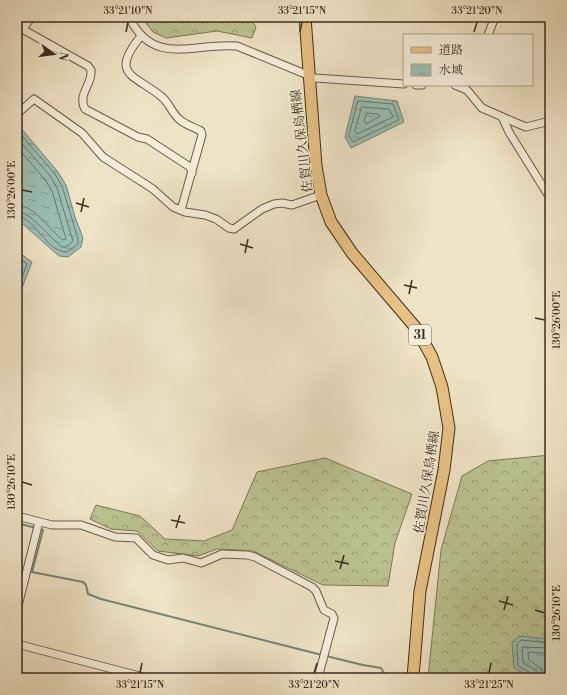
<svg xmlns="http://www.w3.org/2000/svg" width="567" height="695" viewBox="0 0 567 695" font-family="'Libre Bodoni','Noto Serif JP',serif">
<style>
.forest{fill:url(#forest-crowns);stroke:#7d7858}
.water{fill:url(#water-ripples);stroke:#758477}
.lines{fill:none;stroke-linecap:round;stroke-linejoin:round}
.shore{stroke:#6c7568;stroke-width:1}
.stream{stroke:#758477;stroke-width:2}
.street-casing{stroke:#6b5a47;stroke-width:9}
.primary-casing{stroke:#3f2c1d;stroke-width:13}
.street{stroke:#f4edd9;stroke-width:7}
.primary{stroke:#e7c282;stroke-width:11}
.ticks{fill:none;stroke:#3f2c1d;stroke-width:1.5}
.labels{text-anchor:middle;stroke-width:3;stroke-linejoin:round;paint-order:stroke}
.shield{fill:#f4edd9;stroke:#756655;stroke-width:1}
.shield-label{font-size:12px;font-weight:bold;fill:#3f2c1d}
.street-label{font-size:13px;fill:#3f2c1d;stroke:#f4edd9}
.neatline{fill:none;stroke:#3f2c1d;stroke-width:1.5}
.ticks-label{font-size:10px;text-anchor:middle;fill:#3f2c1d}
</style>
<defs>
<pattern id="forest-crowns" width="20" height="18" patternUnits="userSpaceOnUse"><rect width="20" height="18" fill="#bbc392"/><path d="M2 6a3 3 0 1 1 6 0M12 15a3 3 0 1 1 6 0" fill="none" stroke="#999f77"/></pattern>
<pattern id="water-ripples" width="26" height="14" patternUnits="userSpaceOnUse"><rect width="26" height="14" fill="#99beb3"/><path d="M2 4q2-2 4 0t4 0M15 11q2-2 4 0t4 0" fill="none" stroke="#7e9b91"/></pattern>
</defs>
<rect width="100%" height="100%" fill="#eee3c5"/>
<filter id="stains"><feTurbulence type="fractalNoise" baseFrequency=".005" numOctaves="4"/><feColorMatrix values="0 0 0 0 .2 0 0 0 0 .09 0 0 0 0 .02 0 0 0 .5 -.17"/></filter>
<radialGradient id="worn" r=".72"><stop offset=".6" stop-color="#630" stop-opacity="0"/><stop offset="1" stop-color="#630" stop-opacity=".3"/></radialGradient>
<!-- forest -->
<g class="forest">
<path d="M141 17H161L163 21H174L179 17H250L256 27 252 38 217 31 166 38 153 32Z"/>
<path d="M550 455V639L545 638 524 675 535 678H428L441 550 462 476 488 461Z"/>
<path d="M325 458 412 494 395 543 388 586 323 585 253 551 217 549 198 556 158 551 137 531 111 529 90 519 96 505 140 516 165 539 204 541 232 530 257 472Z"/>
</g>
<!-- water -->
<g class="water">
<path d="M355 96 397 101 404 122 351 148 345 137Z"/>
<path d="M20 127 58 172 66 185 75 217 83 238 81 247 68 257 59 256 17 219V130Z"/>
<path d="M17 251 32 262 17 301Z"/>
<path d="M519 636 550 639V678C536 678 527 676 514 668L512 642Z"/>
</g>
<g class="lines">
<!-- shore -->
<g class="shore">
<path d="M358 101 393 104 399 120 353 142 349 136Z"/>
<path d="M362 107 389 109 393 117 357 134 355 132Z"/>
<path d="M367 113 378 114 380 116 366 124 364 121Z"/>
<path d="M17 133 20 134 55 174 62 186 78 239V244L67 252C46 252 36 218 17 216"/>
<path d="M17 138 51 177 57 188 73 241 66 247H62C50 238 31 212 17 211"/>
<path d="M17 147 46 181 52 191 66 239 63 240C49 230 36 206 17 205"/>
<path d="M17 256 27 264 17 290"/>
<path d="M533 678 531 673 518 666 517 644 521 640 550 643"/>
<path d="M538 678 536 670 523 663 522 647 550 648"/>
<path d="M544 678 542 669 529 660 528 653 531 652 550 654"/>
</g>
<!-- stream -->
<g class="stream">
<path d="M17 523 36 528"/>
<path d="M40 529 43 530 32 572 83 582 86 585 88 594 101 599 322 655"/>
<path d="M326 656 363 665 381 668 387 678"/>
</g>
<defs>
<g id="street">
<path d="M129 17C154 68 194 42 237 46L315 78 404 84"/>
<path d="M17 26 88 66 91 70C93 84 77 94 85 109L138 137 147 139 190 167 192 173"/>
<path d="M23 28 32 17"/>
<path d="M488 35 495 17"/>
<path d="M141 36C108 76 136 75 162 97 169 103 172 113 179 119 185 125 194 127 201 131L202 135 181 210"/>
<path d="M416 85H422"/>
<path d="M455 85 467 90 482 108 521 125 526 127 550 121"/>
<path d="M17 114 34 99 82 133 103 157 153 189 173 207 185 212 205 215 216 219 229 228 234 229 262 209 274 204 282 203 292 205 321 195"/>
<path d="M502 117 509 132 550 198"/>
<path d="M17 516 52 525H81L115 537 136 538 153 555 168 560 183 558 201 563 222 554 247 555 255 557 312 587 316 591 324 610 332 614 334 618 318 678"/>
<path d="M17 610 39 522"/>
<path d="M17 644 147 678"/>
</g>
<path id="primary" d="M305 17 316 166 321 195 331 222 352 253 416 328 432 357 442 387 449 428 444 470 420 591 413 678"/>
</defs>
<!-- street casing -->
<use href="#street" class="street-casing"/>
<!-- primary casing -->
<use href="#primary" class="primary-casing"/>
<!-- street -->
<use href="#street" class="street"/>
<!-- primary -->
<use href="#primary" class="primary"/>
</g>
<!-- ticks -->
<path class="ticks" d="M126 32 128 22M300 32 302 22M474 32 477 22M22 190 32 192M76 203 89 207M81 212 84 198M240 244 253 248M245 253 248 239M404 285 417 288M409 294 412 280M535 318 545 320M22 482 32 485M171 520 185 523M176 528 180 515M335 561 349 564M340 569 344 555M499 601 513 605M504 610 508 596M535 610 545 613M140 673 142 663M314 673 317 663M489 673 491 663"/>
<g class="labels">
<!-- shield labels -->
<rect class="shield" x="409" y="325" width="22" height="20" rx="3"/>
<g class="shield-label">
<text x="420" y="339">31</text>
</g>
<!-- street labels -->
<g class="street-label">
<text transform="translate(301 141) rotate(-97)" y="5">佐賀川久保鳥栖線</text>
<text transform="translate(426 482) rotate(-81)" y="5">佐賀川久保鳥栖線</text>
</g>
</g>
<!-- margin -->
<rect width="567" height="695" fill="none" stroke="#eee3c5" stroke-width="44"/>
<!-- legend -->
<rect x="403" y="34" width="130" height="52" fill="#f4edd9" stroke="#aca08e"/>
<rect x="411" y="47" width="20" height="6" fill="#e7c282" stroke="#aca08e"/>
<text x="439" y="54" font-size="12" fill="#3f2c1d">道路</text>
<rect x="411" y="64" width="20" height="12" fill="url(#water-ripples)" stroke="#aca08e"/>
<text x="439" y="74" font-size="12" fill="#3f2c1d">水域</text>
<!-- north arrow -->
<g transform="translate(54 54) rotate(104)" stroke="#f4edd9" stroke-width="3" paint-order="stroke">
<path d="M0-3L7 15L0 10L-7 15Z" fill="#3f2c1d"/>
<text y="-6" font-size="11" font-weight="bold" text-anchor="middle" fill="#3f2c1d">N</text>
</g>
<rect x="22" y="22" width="523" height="651" class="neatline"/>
<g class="ticks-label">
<text x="128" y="14">33°21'10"N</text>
<text x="302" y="14">33°21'15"N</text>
<text x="477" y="14">33°21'20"N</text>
<text transform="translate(11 190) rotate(-90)" y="4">130°26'00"E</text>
<text transform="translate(556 320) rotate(-90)" y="4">130°26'00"E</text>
<text transform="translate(11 482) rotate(-90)" y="4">130°26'10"E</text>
<text transform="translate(556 613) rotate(-90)" y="4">130°26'10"E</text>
<text x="140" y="688">33°21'15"N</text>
<text x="314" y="688">33°21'20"N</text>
<text x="489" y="688">33°21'25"N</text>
</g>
<rect width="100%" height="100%" filter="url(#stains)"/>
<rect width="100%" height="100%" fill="url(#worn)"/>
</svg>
